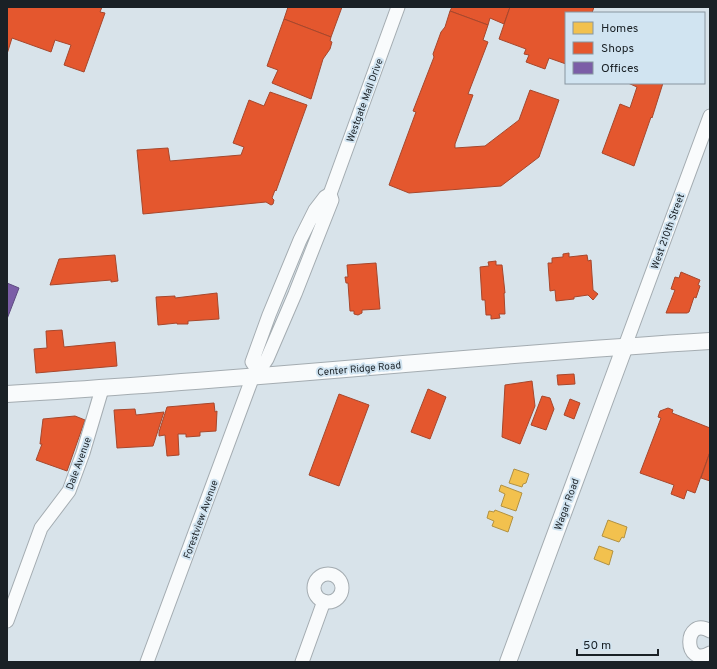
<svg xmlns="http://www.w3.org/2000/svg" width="717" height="669" viewBox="0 0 717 669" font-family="Overpass,sans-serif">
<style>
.homes{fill:#f2c14e;stroke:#b19142}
.shops{fill:#e4572e;stroke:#a7472c}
.offices{fill:#7b5ea7;stroke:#5e4c80}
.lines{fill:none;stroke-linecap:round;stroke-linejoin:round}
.minor-casing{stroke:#a4acb1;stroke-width:15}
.major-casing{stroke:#a4acb1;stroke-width:18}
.minor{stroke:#f9fbfc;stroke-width:13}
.major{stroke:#f9fbfc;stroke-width:16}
.labels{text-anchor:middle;stroke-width:4;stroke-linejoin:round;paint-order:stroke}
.street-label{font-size:10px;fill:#1a2126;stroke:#d1e4f1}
</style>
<rect width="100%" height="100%" fill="#d8e3ea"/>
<!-- homes -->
<g class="homes">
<path d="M514 469 529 474 526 483 523 484 522 487 509 483Z"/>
<path d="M501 485 522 493 516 511 501 506 505 494 499 491Z"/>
<path d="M495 510 513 517 508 532 492 526 494 521 487 518 489 511 494 512Z"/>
<path d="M608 520 627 527 624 538 622 537 619 542 602 536Z"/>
<path d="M599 546 613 551 609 565 594 559Z"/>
</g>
<!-- shops -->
<g class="shops">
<path d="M7 7H102L100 12 105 13 84 72 64 65 71 45 55 40 51 52 12 38 7 54Z"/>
<path d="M288 7H342L331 37 284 19Z"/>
<path d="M452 7H510L504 24 490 18 488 25 450 11Z"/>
<path d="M510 7H594L592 13H566V64L549 58 545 69 526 62 529 55 524 54 526 49 499 39Z"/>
<path d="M450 11 488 25 483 40 488 42 468 94 473 95 455 144V148L485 146 519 120 530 90 559 100 539 157 501 186 409 193 389 185 416 112 413 111 434 57 433 54 441 32 445 27Z"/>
<path d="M284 19 331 37 330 41 332 42 330 49 323 59 311 99 272 83 278 70 267 66Z"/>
<path d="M628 83H663L652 118 651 117 634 166 602 153 620 104 630 108 637 87Z"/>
<path d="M270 92 307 105 276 191 275 190 272 198 274 200 273 204 271 205 266 202 143 214 137 150 168 148 170 161 241 155 244 147 233 143 249 100 264 106Z"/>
<path d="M569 253V257L587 255 588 261 591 260 593 290 598 294 593 300 588 295 574 297V299L556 301 555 290 550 291 548 263H552V258L563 257V254Z"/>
<path d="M115 255 118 281 111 282V280L50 285 59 259Z"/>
<path d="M496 261V265H502L505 293H504L505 314H499L500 318 491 319V315H486L485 300H482L480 267 489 266 488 262Z"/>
<path d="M376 263 380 309 362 310V313L358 315 354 314V311H350L348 283H346L345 277H348L347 265Z"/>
<path d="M681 272 700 280 698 285 700 286 696 298 694 297 689 312 687 313H666L675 290 671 289 675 277 679 278Z"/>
<path d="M217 293 219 319 188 321V324H177V323L158 325 156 297 175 296V298Z"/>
<path d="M62 330 64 347 115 342 117 366 36 373 34 349 47 348 46 331Z"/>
<path d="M574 374 575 384 558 385 557 375Z"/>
<path d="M532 381 535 406 520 444 502 437 505 385Z"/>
<path d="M428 389 446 397 430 439 411 432Z"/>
<path d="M339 394 369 405 339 486 309 475Z"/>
<path d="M542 396 550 398 554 409 546 430 531 425Z"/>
<path d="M570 399 580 403 574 419 564 415Z"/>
<path d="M214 403 215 412 217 411 216 431 200 432V436L186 437V434H178L179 455 167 456 165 435 159 436V432L167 407Z"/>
<path d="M668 408 673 410 672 413 710 428V452L695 493 687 490 684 499 671 494 674 485 640 473 661 418 658 417 660 411Z"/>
<path d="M135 409 136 415 164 412 153 446 117 448 114 410Z"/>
<path d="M75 416 85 420 67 471 36 460 42 444H40L43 419Z"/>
<path d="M710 452V481L701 478Z"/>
</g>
<!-- offices -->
<path class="offices" d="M7 283 19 288 7 319Z"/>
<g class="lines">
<defs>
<g id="minor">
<path d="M330 194 398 7"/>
<path d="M625 346 710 116"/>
<circle cx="328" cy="588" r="14"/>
<path d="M7 621 41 528 69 491 83 453 102 389"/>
<path d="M710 631C683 615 683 669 710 653"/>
<path d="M147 662 253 376 256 368 263 365 267 359 295 294 332 200 330 194 325 197 315 210 300 240 269 315 252 362 256 368"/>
<path d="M302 662 324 601"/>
</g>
<g id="major">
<path d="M7 394C242 381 475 355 710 341"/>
<path d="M508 662 625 346"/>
</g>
</defs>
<!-- minor casing -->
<use href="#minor" class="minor-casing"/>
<!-- major casing -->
<use href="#major" class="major-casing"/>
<!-- minor -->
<use href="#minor" class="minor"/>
<!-- major -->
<use href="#major" class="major"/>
</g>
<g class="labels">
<!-- street labels -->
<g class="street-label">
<text transform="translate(364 100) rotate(-70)" y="4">Westgate Mall Drive</text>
<text transform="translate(667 231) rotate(-70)" y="4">West 210th Street</text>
<text transform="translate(359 368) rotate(-5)" y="4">Center Ridge Road</text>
<text transform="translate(78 463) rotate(-70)" y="4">Dale Avenue</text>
<text transform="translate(566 504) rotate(-70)" y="4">Wagar Road</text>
<text transform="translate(200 519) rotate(-70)" y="4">Forestview Avenue</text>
</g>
</g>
<!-- border -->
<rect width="717" height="669" fill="none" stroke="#1a2126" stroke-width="16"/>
<!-- legend -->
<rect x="565" y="12" width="140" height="72" fill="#d1e4f1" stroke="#8896a0"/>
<rect x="573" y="22" width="20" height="12" fill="#f2c14e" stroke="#8896a0"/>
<text x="601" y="32" font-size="12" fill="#1a2126">Homes</text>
<rect x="573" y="42" width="20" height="12" fill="#e4572e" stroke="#8896a0"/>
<text x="601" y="52" font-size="12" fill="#1a2126">Shops</text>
<rect x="573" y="62" width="20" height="12" fill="#7b5ea7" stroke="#8896a0"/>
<text x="601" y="72" font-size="12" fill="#1a2126">Offices</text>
<!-- scale -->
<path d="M577 649v6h81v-6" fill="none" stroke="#1a2126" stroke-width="2"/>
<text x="583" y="649" font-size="12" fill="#1a2126" stroke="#d1e4f1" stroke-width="3" paint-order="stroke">50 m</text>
</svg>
